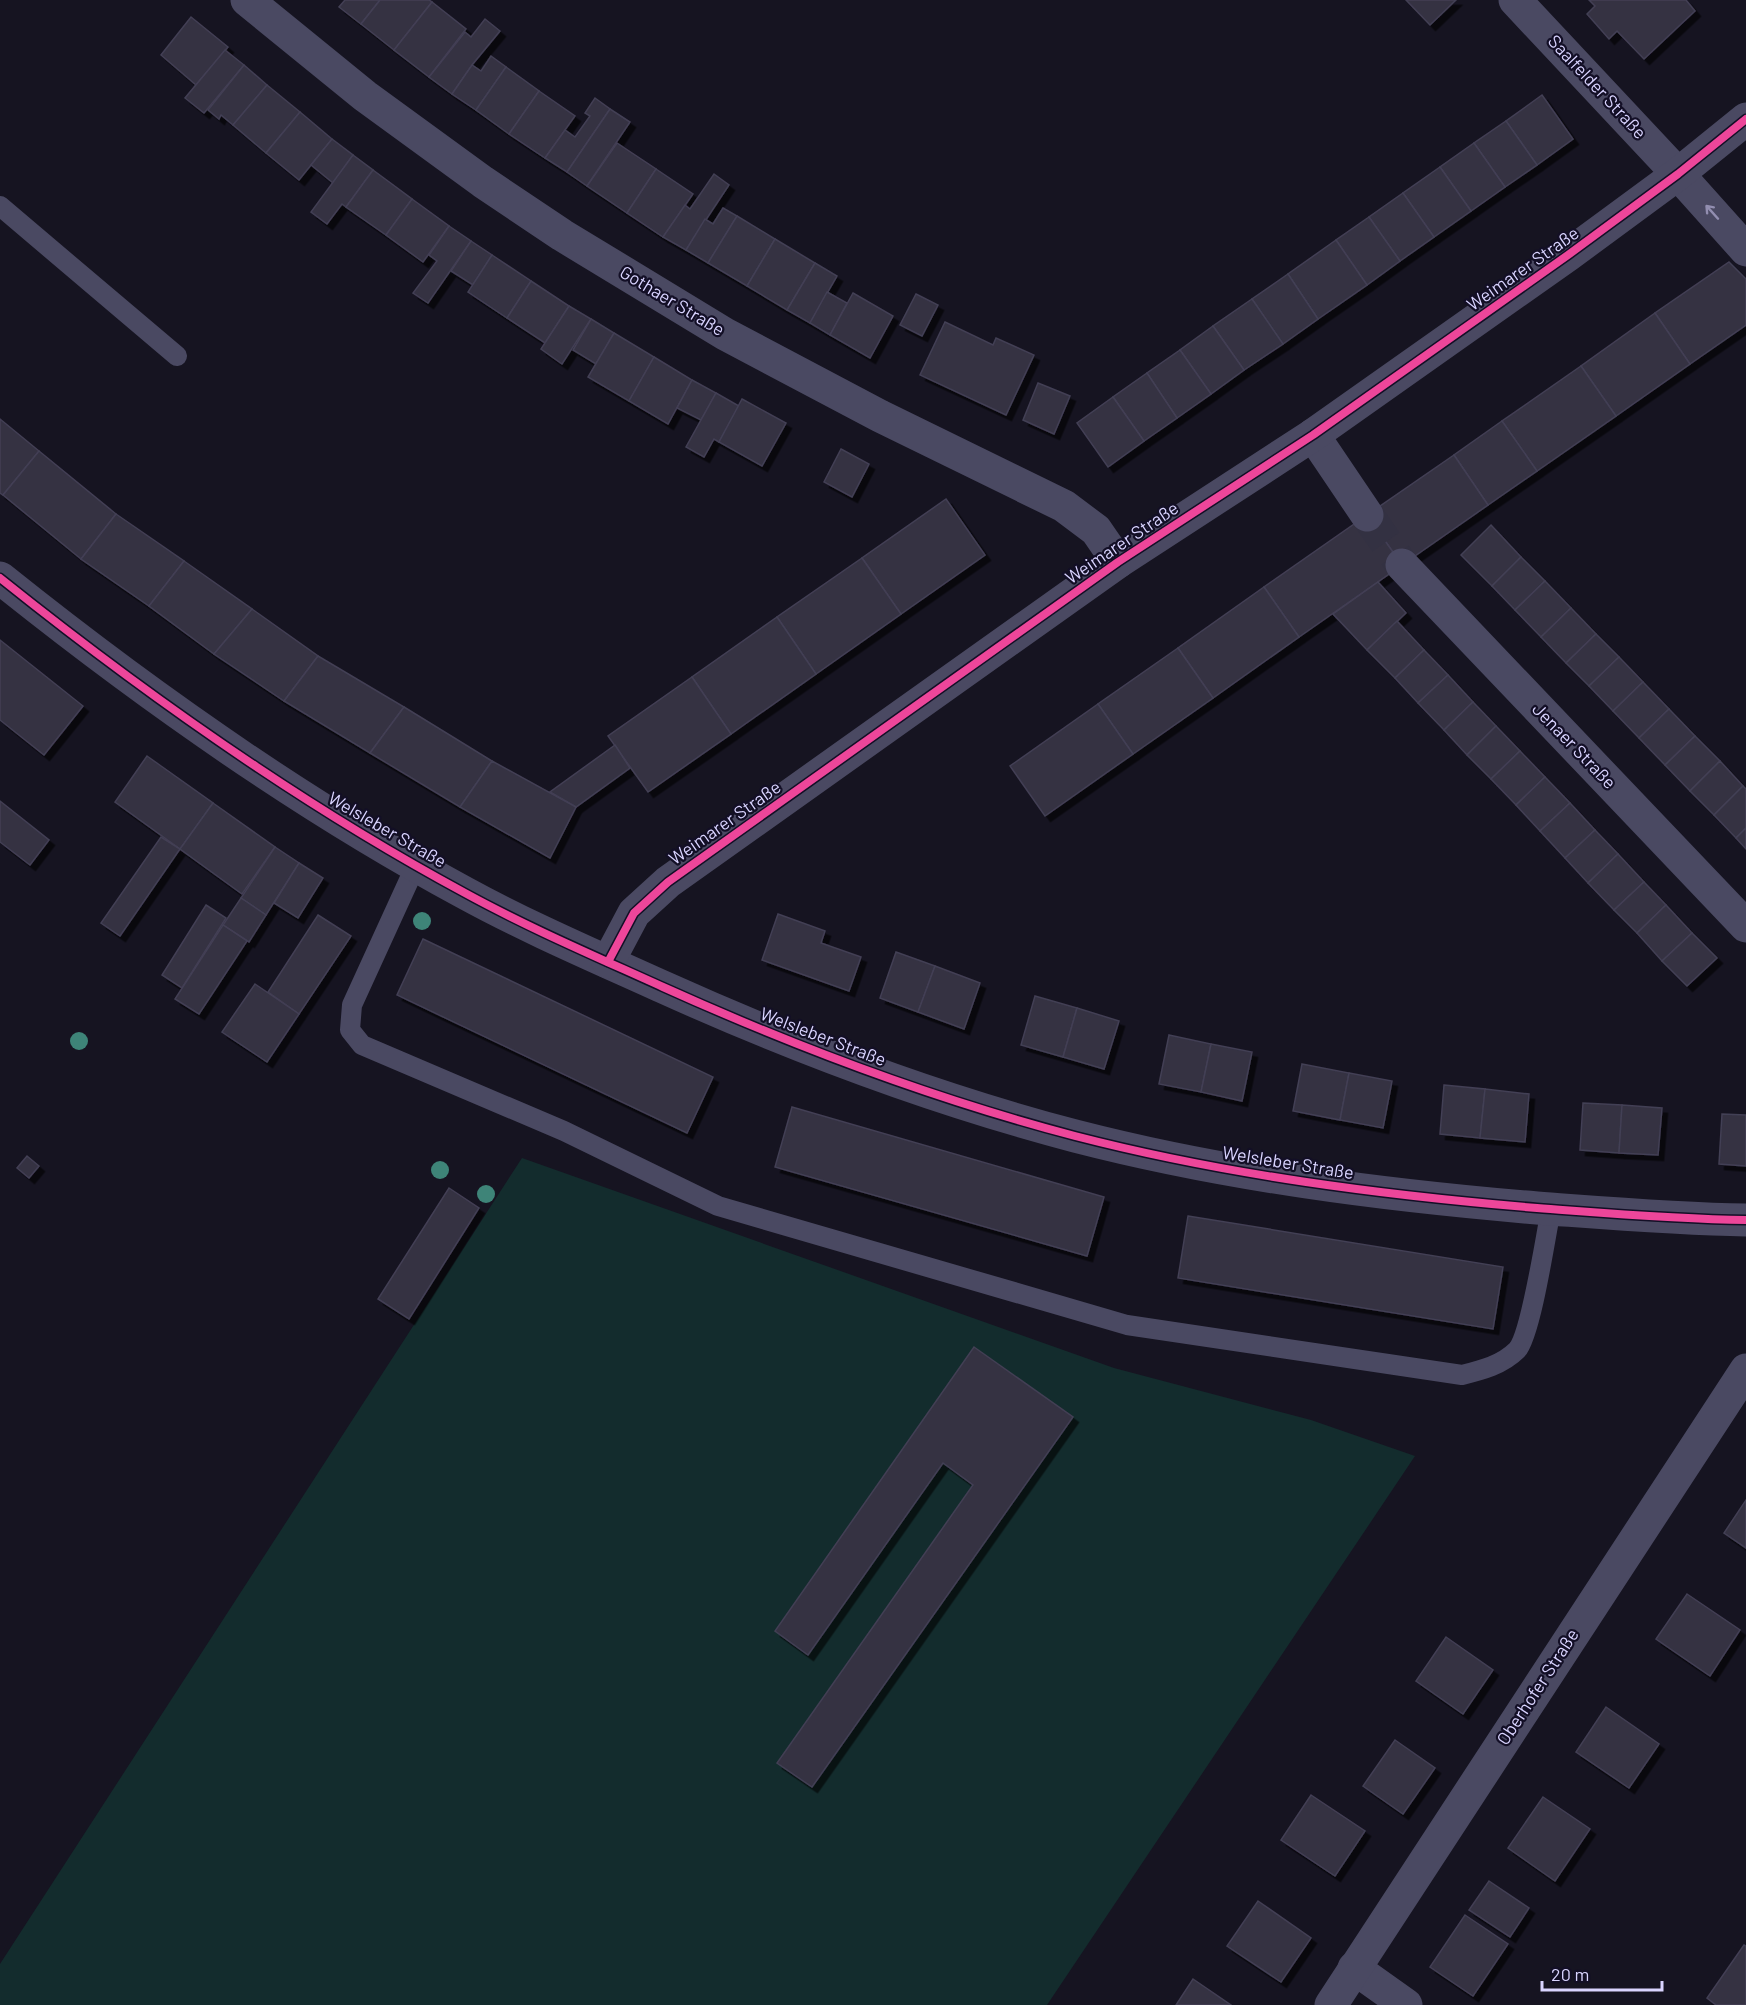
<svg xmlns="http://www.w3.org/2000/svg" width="1746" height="2005" viewBox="0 0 1746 2005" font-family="Barlow,sans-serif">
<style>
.green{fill:#132c2d}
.building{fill:#343243;stroke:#433f54;stroke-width:1.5;filter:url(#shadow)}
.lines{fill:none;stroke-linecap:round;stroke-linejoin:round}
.minor-tunnel{stroke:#333142;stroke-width:33;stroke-dasharray:33 16;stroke-linecap:butt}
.service{stroke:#4a4962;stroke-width:20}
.minor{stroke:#4a4962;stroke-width:33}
.cycleway-casing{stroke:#130f26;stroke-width:11}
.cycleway{stroke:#ed469a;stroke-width:8}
.tree{fill:#3e8478}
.oneway{stroke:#928eb0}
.labels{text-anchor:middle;stroke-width:4.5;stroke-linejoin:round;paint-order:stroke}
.street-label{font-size:18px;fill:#d9d4ff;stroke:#130f26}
</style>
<defs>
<filter id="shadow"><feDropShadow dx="5.5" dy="5.5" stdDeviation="0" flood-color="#0009"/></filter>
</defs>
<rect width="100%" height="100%" fill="#161421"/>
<!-- green -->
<path class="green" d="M522 1158 1114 1368 1311 1420 1415 1456 1047 2005H0V1964Z"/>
<!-- building -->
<g class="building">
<path d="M345 0H380L361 24 339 7Z"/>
<path d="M380 0H429L432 2 394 50 361 24Z"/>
<path d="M1406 0H1456L1430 25Z"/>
<path d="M1589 0H1686L1695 11 1644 59 1617 31 1609 39 1587 14 1595 6Z"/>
<path d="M432 2 466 29 429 77 394 50Z"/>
<path d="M191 17 228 47 196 85 161 55Z"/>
<path d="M485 19 500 31 472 65 452 94 429 77 465 32 471 37Z"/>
<path d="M225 50 244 65 204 113 185 98Z"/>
<path d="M491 56 506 67 476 110 452 94 472 65 481 71Z"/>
<path d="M244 65 267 85 233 125 221 115 219 119 208 110Z"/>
<path d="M506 67 539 91 509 134 476 110Z"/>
<path d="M267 85 300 112 266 153 233 125Z"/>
<path d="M539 91 575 116 545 158 509 134Z"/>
<path d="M1542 95 1573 139 1537 165 1506 121Z"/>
<path d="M595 98 610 109 567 172 545 158 565 130 575 137 590 116 585 113Z"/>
<path d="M610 109 630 122 587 186 567 172Z"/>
<path d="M300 112 332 139 299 180 266 153Z"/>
<path d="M1506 121 1537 165 1505 187 1474 143Z"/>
<path d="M332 139 353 155 333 183 311 165Z"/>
<path d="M617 143 656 169 627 213 587 186Z"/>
<path d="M1474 143 1505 187 1471 211 1440 167Z"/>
<path d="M353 155 373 170 346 207 342 204 327 224 311 212Z"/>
<path d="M1440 167 1471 211 1434 237 1403 193Z"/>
<path d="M656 169 693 194 663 237 627 213Z"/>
<path d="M373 170 412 199 386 235 346 207Z"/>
<path d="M714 174 729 185 686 250 663 237 685 205 690 209Z"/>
<path d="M1403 193 1434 237 1400 261 1369 217Z"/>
<path d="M412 199 449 226 423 262 386 235Z"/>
<path d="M723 208 737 216 708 263 686 250 705 219 713 224Z"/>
<path d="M737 216 775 239 747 286 708 263Z"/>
<path d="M1369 217 1400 261 1367 285 1336 240Z"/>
<path d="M449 226 471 241 428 303 413 293 437 261 429 255Z"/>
<path d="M775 239 815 263 787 310 747 286Z"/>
<path d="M1336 240 1367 285 1318 319 1288 274Z"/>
<path d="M471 241 492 255 473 285 451 271Z"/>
<path d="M492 255 531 281 507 318 468 292Z"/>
<path d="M1729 262 1746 279V325L1690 364 1655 313Z"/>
<path d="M815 263 837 276 810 323 787 310Z"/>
<path d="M1288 274 1318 319 1283 344 1252 299Z"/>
<path d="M531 281 569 306 545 343 507 318Z"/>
<path d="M827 292 847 303 830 335 810 323Z"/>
<path d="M853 293 893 316 870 358 830 335Z"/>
<path d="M916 294 938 305 922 336 900 325Z"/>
<path d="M1252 299 1283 344 1244 370 1213 326Z"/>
<path d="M569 306 591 319 562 364 541 349Z"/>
<path d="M1655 313 1690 364 1616 416 1581 366Z"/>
<path d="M591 319 614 333 596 364 573 350Z"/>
<path d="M945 322 993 345 996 338 1034 355 1006 415 920 375Z"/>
<path d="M1213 326 1244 370 1211 394 1180 350Z"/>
<path d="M614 333 654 357 629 401 588 377Z"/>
<path d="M1180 350 1211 394 1177 418 1147 373Z"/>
<path d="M654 357 692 380 668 424 629 401Z"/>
<path d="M1581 366 1616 416 1537 471 1502 421Z"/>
<path d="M1147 373 1177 418 1144 441 1113 397Z"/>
<path d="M692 380 716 393 701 420 677 408Z"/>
<path d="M1038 383 1070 396 1054 434 1023 420Z"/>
<path d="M716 393 739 406 719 442 714 439 704 457 686 447Z"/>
<path d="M1113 397 1144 441 1108 467 1077 423Z"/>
<path d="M742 399 786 423 762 466 719 442Z"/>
<path d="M0 419 39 451 3 495 0 493Z"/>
<path d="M1502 421 1537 471 1488 505 1454 455Z"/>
<path d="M841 449 869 464 852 497 824 482Z"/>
<path d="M39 451 116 514 81 559 3 495Z"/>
<path d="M1454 455 1488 505 1402 565 1367 515Z"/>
<path d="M946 499 985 555 901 614 862 558Z"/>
<path d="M116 514 184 561 149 606 81 559Z"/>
<path d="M1367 515 1402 565 1299 637 1264 587Z"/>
<path d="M1491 525 1521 557 1492 586 1461 555Z"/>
<path d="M1521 557 1545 581 1515 610 1492 586Z"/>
<path d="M862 558 901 614 816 674 777 617Z"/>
<path d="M184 561 252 609 214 654 149 606Z"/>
<path d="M1545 581 1571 608 1541 637 1515 610Z"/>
<path d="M1378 582 1406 613 1367 650 1333 614Z"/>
<path d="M1264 587 1299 637 1213 698 1178 648Z"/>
<path d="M1571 608 1596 634 1566 663 1541 637Z"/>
<path d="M252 609 318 656 284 701 214 654Z"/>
<path d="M777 617 816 674 731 734 692 677Z"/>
<path d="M1397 621 1424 650 1395 678 1367 650Z"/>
<path d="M1596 634 1619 657 1589 686 1566 663Z"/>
<path d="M0 640 83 706 44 755 0 720Z"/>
<path d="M1178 648 1213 698 1133 754 1098 704Z"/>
<path d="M1424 650 1448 675 1418 703 1395 678Z"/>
<path d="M318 656 404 707 370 753 284 701Z"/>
<path d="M1619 657 1643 682 1613 711 1589 686Z"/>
<path d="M1448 675 1473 702 1444 730 1418 703Z"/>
<path d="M692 677 731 734 648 792 608 736Z"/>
<path d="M1643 682 1669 709 1639 738 1613 711Z"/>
<path d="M1473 702 1496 726 1467 755 1444 730Z"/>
<path d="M1098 704 1133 754 1045 816 1010 766Z"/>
<path d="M404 707 492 761 460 807 370 753Z"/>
<path d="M1669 709 1695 736 1665 765 1639 738Z"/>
<path d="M1496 726 1520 751 1491 779 1467 755Z"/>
<path d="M1695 736 1720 761 1690 791 1665 765Z"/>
<path d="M615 745 630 768 576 807 550 792Z"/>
<path d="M1520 751 1545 777 1516 805 1491 779Z"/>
<path d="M147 756 213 803 180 849 115 802Z"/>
<path d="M492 761 576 807 550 858 460 807Z"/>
<path d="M1720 761 1743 786 1714 815 1690 791Z"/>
<path d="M1545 777 1570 803 1540 831 1516 805Z"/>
<path d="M1743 786 1746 789V828L1736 838 1714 815Z"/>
<path d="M0 801 49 840 30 865 0 842Z"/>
<path d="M213 803 275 847 242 894 180 849Z"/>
<path d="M1570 803 1595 830 1565 858 1540 831Z"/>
<path d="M1746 828V849L1736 838Z"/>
<path d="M1595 830 1618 854 1588 883 1565 858Z"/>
<path d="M161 837 180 849 120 936 101 923Z"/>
<path d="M275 847 299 863 266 915 241 898Z"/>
<path d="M1618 854 1644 882 1614 910 1588 883Z"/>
<path d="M299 863 323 878 298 918 274 903Z"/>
<path d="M1644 882 1666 905 1637 933 1614 910Z"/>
<path d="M241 898 266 915 249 942 223 925Z"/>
<path d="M206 905 226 918 182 988 162 975Z"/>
<path d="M1666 905 1692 933 1662 961 1637 933Z"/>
<path d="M778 914 825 931 821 943 861 957 849 991 762 960Z"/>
<path d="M318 915 351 936 299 1014 268 992Z"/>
<path d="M223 925 247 941 199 1014 175 999Z"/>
<path d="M1692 933 1717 958 1687 986 1662 961Z"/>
<path d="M423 939 713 1077 687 1133 397 995Z"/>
<path d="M896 952 935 966 918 1012 880 998Z"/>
<path d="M935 966 980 983 964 1029 918 1012Z"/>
<path d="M255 984 299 1014 267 1062 222 1032Z"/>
<path d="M1035 996 1077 1008 1063 1057 1021 1045Z"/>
<path d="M1077 1008 1119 1021 1104 1069 1063 1057Z"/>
<path d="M1169 1035 1211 1044 1201 1092 1159 1084Z"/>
<path d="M1211 1044 1252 1052 1242 1101 1201 1092Z"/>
<path d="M1302 1064 1349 1073 1340 1120 1293 1111Z"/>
<path d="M1349 1073 1392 1081 1383 1128 1340 1120Z"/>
<path d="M1444 1085 1485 1089 1480 1138 1440 1134Z"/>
<path d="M1485 1089 1529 1094 1525 1142 1480 1138Z"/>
<path d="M1583 1103 1622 1105 1619 1153 1580 1150Z"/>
<path d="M1622 1105 1662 1108 1658 1155 1619 1153Z"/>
<path d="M792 1107 1104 1197 1087 1256 775 1167Z"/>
<path d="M1722 1114 1746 1115V1166L1719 1164Z"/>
<path d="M27 1156 39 1166 29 1178 17 1168Z"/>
<path d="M449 1188 479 1208 409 1319 378 1299Z"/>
<path d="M1188 1216 1503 1267 1493 1329 1178 1278Z"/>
<path d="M974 1347 1073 1417 812 1787 777 1763 973 1485 943 1463 808 1655 775 1631Z"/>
<path d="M1746 1500V1548L1724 1533Z"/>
<path d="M1687 1594 1740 1630 1710 1676 1656 1639Z"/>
<path d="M1446 1637 1493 1670 1463 1714 1416 1681Z"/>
<path d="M1606 1707 1659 1744 1629 1788 1576 1752Z"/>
<path d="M1395 1740 1435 1768 1403 1814 1363 1786Z"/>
<path d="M1311 1795 1365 1831 1335 1876 1281 1840Z"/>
<path d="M1543 1797 1590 1829 1555 1881 1508 1848Z"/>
<path d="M1489 1881 1529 1908 1510 1937 1469 1910Z"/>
<path d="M1258 1901 1311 1938 1281 1982 1227 1946Z"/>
<path d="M1465 1915 1508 1944 1473 1996 1430 1967Z"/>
<path d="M1744 1945 1746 1946V2005H1716L1707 1998Z"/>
<path d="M1193 1979 1231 2005H1176Z"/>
</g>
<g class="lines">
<!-- minor-tunnel -->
<path class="minor-tunnel" d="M1367 515 1402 565"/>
<!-- service -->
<g class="service">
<path d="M0 206 177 356"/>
<path d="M416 865 352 1005 350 1030 362 1045 564 1131 718 1206 1127 1325 1462 1375C1482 1370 1502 1365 1517 1350 1531 1335 1546 1234 1551 1209"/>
</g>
<!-- minor -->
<g class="minor">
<path d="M247 0 365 96 483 182 562 235 725 334 880 416 1064 506 1096 530 1118 562"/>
<path d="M1515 0 1678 174 1746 250"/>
<path d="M1313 435 1367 515"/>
<path d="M1402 565 1746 926"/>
<path d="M0 578C146 695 300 804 465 893 529 928 597 957 663 987 796 1047 934 1099 1075 1136 1226 1175 1382 1195 1537 1208 1606 1213 1676 1219 1746 1220"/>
<path d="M608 962 634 913 668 882 1118 562 1313 435 1568 255 1678 174 1746 119"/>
<path d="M1354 1968 1406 2005"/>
<path d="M1331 2005 1746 1370"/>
</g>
<defs>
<g id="cycleway">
<path d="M0 578C146 695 300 804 465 893 529 928 597 957 663 987 796 1047 934 1099 1075 1136 1226 1175 1382 1195 1537 1208 1606 1213 1676 1219 1746 1220"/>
<path d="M608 962 634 913 668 882 1118 562 1313 435 1568 255 1678 174 1746 119"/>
</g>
</defs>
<!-- cycleway casing -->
<use href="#cycleway" class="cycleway-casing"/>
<!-- cycleway -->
<use href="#cycleway" class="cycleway"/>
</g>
<!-- trees -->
<g class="tree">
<circle cx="422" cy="921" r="9"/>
<circle cx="79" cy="1041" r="9"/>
<circle cx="440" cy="1170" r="9"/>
<circle cx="486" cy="1194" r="9"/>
</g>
<!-- one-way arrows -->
<defs><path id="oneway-shaft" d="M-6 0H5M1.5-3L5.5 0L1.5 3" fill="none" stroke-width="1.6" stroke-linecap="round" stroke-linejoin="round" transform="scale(1.5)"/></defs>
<use class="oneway" href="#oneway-shaft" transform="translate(1712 212) rotate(-132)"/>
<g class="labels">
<!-- street labels -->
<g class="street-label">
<text transform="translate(1597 87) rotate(47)" y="6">Saalfelder Straße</text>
<text transform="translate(1523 269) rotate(-35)" y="6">Weimarer Straße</text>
<text transform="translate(672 301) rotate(31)" y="6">Gothaer Straße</text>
<text transform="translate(1122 543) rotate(-34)" y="6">Weimarer Straße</text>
<text transform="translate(1574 746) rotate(46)" y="6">Jenaer Straße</text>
<text transform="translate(725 823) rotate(-35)" y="6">Weimarer Straße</text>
<text transform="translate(387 830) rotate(30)" y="6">Welsleber Straße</text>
<text transform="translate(823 1037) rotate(21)" y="6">Welsleber Straße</text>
<text transform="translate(1288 1163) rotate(9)" y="6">Welsleber Straße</text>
<text transform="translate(1538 1687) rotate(-57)" y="6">Oberhofer Straße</text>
</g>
</g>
<!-- scale -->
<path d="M1542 1981v9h120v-9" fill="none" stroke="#d9d4ff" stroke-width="3"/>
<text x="1551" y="1981" font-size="18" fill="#d9d4ff" stroke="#130f26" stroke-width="4.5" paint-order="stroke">20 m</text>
</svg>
